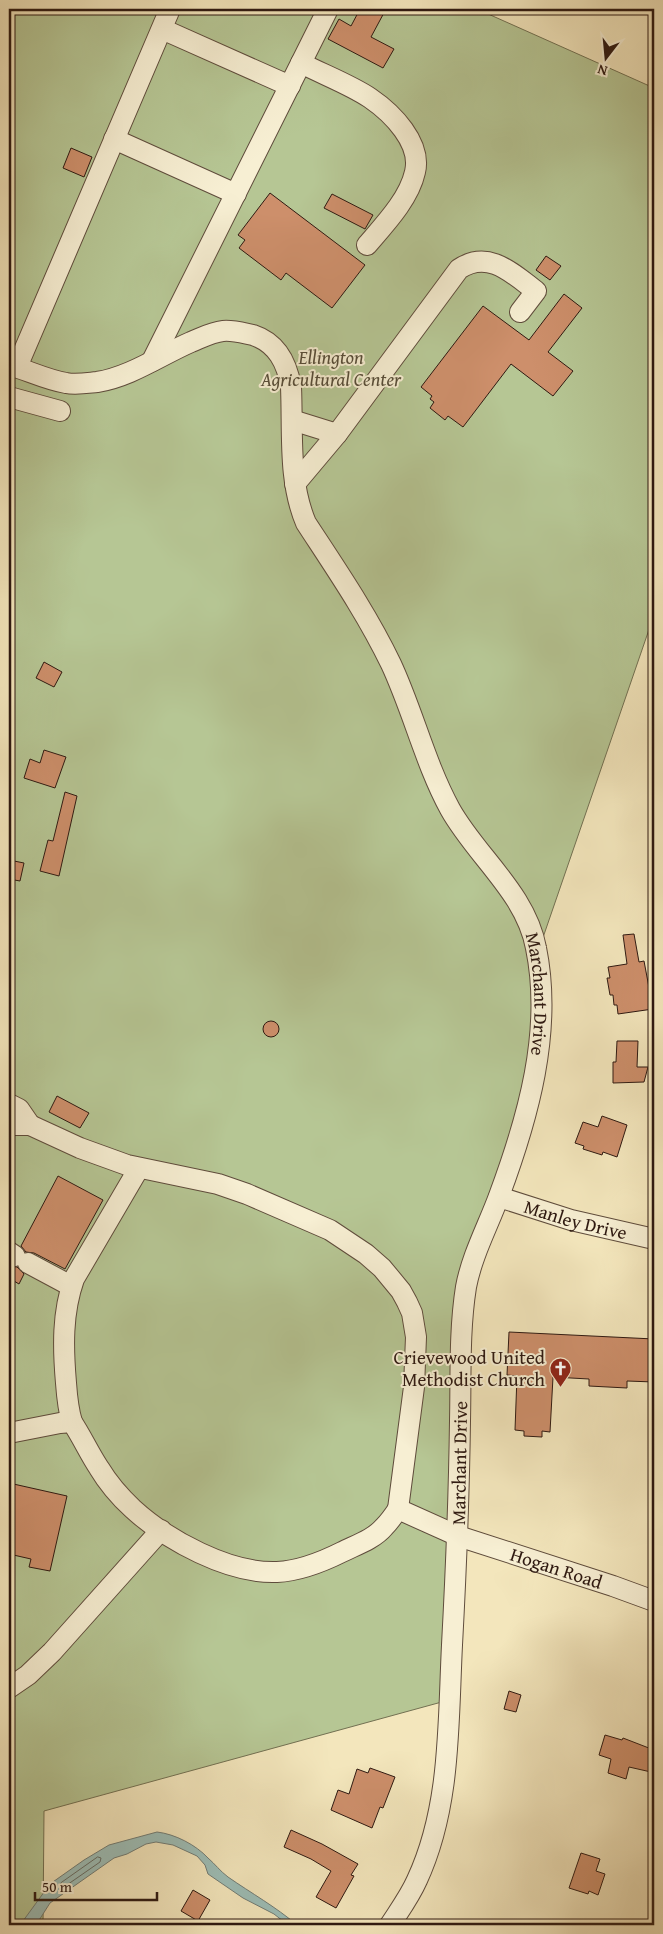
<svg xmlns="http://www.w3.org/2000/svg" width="663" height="1934" viewBox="0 0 663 1934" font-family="'Gentium Book Plus',serif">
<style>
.green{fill:#b6c694;stroke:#727052}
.water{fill:#9dbeb7;stroke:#717c75}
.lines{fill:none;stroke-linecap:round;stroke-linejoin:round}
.shore{stroke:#666c64;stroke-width:1}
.building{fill:#cd8f6b;stroke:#2e1911}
.minor-casing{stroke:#5f4c3c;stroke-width:22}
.minor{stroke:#f7efd3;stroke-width:20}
.labels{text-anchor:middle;stroke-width:4;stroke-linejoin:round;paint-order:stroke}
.park-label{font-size:19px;font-style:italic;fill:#574d38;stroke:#f7efd3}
.street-label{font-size:19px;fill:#2e1911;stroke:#f7efd3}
.poi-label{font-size:19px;fill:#2e1911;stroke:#f7efd3;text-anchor:end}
</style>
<rect width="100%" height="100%" fill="#f3e6bc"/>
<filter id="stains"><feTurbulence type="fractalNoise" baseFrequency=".004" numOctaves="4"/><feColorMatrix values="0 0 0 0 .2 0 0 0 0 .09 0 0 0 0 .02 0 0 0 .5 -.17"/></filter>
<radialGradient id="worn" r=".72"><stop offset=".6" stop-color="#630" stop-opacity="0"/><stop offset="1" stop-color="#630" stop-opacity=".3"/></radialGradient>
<!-- green -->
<path class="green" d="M9 9H477L654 88V615L538 952V1060L471 1266 449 1700 44 1811 43 1925H9Z"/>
<!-- water -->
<path class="water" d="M157 1832C175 1834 196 1845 208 1858 215 1864 220 1871 228 1877 251 1893 276 1907 297 1925H288L274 1914 243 1898 208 1874 205 1865 197 1856 173 1845 156 1842 146 1844 127 1854 114 1858 50 1903 36 1925H13L23 1921 50 1884 84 1860 109 1845Z"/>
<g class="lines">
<!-- shore -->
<path class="shore" d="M98 1857 101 1858 100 1862 64 1887 60 1886 61 1883Z"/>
</g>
<!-- building -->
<g class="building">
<path d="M360 9H386L371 37 394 49 383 68 328 39 339 19 351 26Z"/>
<path d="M71 148 92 157 84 177 63 168Z"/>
<path d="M270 193 365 265 332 308 286 273 281 280 239 248 245 240 238 235Z"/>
<path d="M332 194 373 215 365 229 324 208Z"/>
<path d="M546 256 561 266 550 280 536 270Z"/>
<path d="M564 294 582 308 548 352 573 371 553 396 511 364 463 427 448 416 445 420 430 408 434 402 430 399 432 396 421 387 483 306 529 340Z"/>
<path d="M44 662 62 672 54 687 36 678Z"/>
<path d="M44 750 66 757 55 788 24 778 30 759 40 763Z"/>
<path d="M65 792 77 796 59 876 40 871 48 840 53 841Z"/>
<path d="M9 860 24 863 20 881 9 879Z"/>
<path d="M634 934 639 962 644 961 653 1009 618 1014 617 1005H614L613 995H610L607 978H610L608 967 627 964 623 935Z"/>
<circle cx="271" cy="1029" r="8"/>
<path d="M617 1041H638L637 1067H648L644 1082 613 1083V1062H616Z"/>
<path d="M57 1096 89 1113 80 1128 49 1112Z"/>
<path d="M602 1116 627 1125 617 1157 603 1152 602 1155 583 1149 584 1146 575 1143 583 1122 598 1127Z"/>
<path d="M58 1176 103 1200 65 1269 34 1253 26 1252 21 1246Z"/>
<path d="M9 1266 17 1267 24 1274 19 1284 9 1278Z"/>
<path d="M509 1332 654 1339V1382L627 1381V1388L589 1386V1379L553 1377 550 1432 542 1431V1437L524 1436V1431L515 1430 517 1376 507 1375Z"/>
<path d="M9 1483 67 1496 50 1571 29 1567 31 1559 9 1554Z"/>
<path d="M509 1691 521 1695 516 1712 504 1709Z"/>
<path d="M605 1735 622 1740 623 1738 654 1750V1763L651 1772 629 1767 626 1779 608 1773 611 1759 599 1755Z"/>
<path d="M370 1768 395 1777 383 1808 380 1807 372 1828 331 1810 338 1790 349 1794 357 1769 368 1773Z"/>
<path d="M291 1830 322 1844 358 1864 351 1875 354 1876 336 1908 316 1897 331 1871 311 1859 284 1847Z"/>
<path d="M581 1853 600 1859 596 1871 605 1874 598 1895 589 1891 588 1894 569 1888Z"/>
<path d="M193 1890 210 1900 198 1921 181 1911Z"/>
</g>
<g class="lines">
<defs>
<g id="minor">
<path d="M162 29 290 86"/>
<path d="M301 63C322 74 351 85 370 98 392 113 422 143 415 172 409 199 385 224 367 245"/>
<path d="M114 139 236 194"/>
<path d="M152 361 328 9"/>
<path id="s1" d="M9 365C27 370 47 380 66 383 76 385 87 383 97 382 130 377 161 355 191 342 201 338 212 332 223 331 233 330 243 333 253 335 277 343 287 363 291 387 293 432 288 481 306 523 336 569 367 614 391 664 413 711 425 763 450 809 476 856 526 893 536 948 553 1031 528 1118 499 1196 488 1226 472 1255 466 1287 459 1331 461 1377 460 1421 459 1496 456 1571 452 1645 448 1724 451 1807 417 1880 410 1896 399 1911 390 1925"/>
<path d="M17 367 170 9"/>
<path d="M9 397 60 411"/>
<path d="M292 420 337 434"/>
<path d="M295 484 337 434 459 269C489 249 513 274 536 291L520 312"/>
<path d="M9 1104 19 1109 30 1125"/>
<path d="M9 1125H30L80 1148 127 1165 218 1184 247 1194 330 1230 366 1254 382 1268 401 1291 407 1302 412 1313 416 1337 414 1387 398 1509"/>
<path id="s2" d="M499 1197 571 1220 654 1239"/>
<path d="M9 1252 15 1256"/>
<path d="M28 1263 71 1286"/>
<path d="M72 1422C68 1409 67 1397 66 1383 63 1348 62 1313 74 1279L139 1168"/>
<path id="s3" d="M9 1433 60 1423 72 1422C82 1437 89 1453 99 1468 108 1483 120 1497 133 1509 167 1540 229 1574 277 1572 299 1571 322 1562 342 1552 356 1545 374 1539 384 1527 389 1522 394 1515 398 1509L458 1536 613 1586 654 1601"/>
<path d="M9 1688 28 1675 52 1652 161 1530"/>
</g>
</defs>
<!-- minor casing -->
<use href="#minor" class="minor-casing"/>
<!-- minor -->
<use href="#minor" class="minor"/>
</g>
<!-- icons -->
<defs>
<symbol id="church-pin" viewBox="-11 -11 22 30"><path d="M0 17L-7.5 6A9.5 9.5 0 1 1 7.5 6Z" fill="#8f2418" stroke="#f7efd3"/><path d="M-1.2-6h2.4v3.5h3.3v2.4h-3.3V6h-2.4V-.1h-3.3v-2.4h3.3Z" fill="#fff"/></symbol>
</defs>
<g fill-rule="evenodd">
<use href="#church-pin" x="548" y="1356" width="25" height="34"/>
</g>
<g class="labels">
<!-- park labels -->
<g class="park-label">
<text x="331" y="364">Ellington<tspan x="331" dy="22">Agricultural Center</tspan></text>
</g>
<!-- street labels -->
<g class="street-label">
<text dy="7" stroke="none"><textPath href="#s1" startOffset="996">Marchant Drive</textPath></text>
<text dy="7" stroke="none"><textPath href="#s2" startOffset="80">Manley Drive</textPath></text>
<text transform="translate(459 1463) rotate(-89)" y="7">Marchant Drive</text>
<text dy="7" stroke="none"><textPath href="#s3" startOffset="641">Hogan Road</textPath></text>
</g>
<!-- poi labels -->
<g class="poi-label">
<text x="545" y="1364">Crievewood United<tspan x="545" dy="22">Methodist Church</tspan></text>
</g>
</g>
<!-- margin -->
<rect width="663" height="1934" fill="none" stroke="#f3e6bc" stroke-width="30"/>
<rect x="10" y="10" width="643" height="1914" fill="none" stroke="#2e1911" stroke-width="2.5"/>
<rect x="15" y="15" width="633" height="1904" fill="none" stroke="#2e1911"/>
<!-- north arrow -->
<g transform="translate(606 58) rotate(196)" stroke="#f7efd3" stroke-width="4" paint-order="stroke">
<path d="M0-4L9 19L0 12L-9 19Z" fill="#2e1911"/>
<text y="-8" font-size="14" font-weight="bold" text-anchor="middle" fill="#2e1911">N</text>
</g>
<!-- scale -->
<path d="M35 1892v8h122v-8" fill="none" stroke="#2e1911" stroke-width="2.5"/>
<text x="42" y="1892" font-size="15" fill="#2e1911" stroke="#f7efd3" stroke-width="4" paint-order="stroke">50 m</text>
<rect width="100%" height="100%" filter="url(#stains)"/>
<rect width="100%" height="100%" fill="url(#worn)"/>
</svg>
